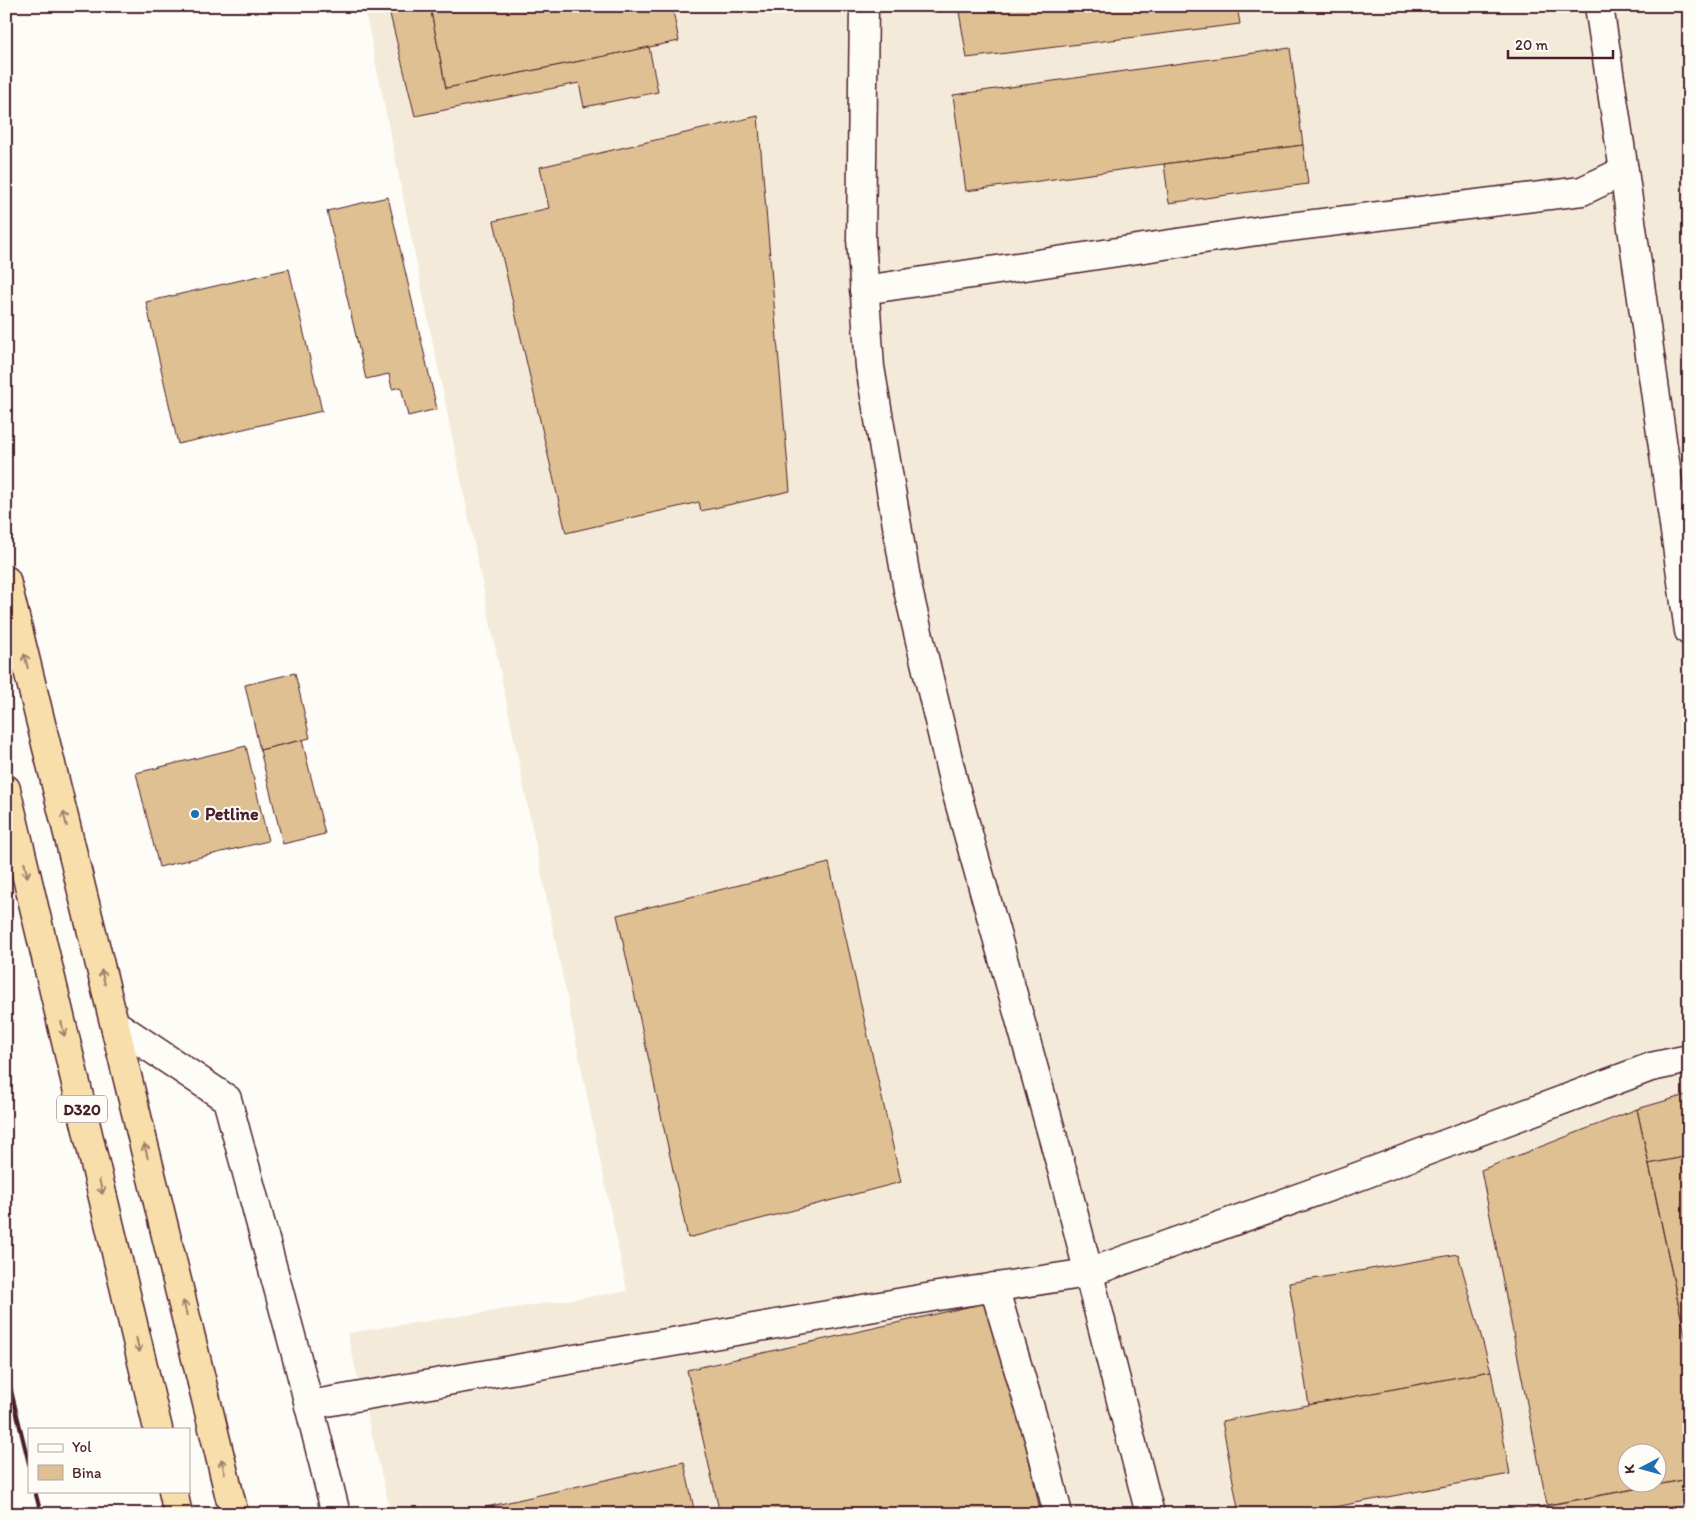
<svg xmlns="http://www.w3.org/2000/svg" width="1695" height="1520" viewBox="0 0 1695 1520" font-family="Itim,sans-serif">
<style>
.built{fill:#f4ead9;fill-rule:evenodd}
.building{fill:#dec092;stroke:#4a1f2b;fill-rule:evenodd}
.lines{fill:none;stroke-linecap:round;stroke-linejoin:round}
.minor-casing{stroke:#4a1f2b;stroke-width:31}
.tertiary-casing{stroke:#4a1f2b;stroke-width:31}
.trunk-casing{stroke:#4a1f2b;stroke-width:31}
.minor{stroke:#fdfcf7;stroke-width:28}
.tertiary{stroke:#fdfcf7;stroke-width:28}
.trunk{stroke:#f8deab;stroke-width:28}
.rail{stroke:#4a1f2b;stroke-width:4}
.oneway{stroke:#a17e6b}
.poi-dot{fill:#1f6fb2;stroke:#fdfcf7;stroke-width:2}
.labels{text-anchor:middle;stroke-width:4;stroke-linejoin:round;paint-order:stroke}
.shield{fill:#fdfcf7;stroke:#806168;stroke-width:1}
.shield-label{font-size:16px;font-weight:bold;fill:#4a1f2b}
.poi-label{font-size:18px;font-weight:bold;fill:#4a1f2b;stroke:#fdfcf7;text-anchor:start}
</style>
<rect width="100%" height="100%" fill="#fdfcf7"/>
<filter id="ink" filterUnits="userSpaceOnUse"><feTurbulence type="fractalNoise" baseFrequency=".02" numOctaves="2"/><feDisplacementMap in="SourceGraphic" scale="10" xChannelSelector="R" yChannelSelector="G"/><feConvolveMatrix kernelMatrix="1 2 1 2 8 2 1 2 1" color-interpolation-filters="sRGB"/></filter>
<g filter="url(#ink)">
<!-- built -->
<path class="built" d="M364 6H1689V1514H391L347 1333 627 1291ZM1628 1452H1658V1482H1628Z"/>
<!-- building -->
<g class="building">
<path d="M388 6H430L446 88 649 47 658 92 584 107 579 83 415 116Z"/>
<path d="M430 6H672L679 41 446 88Z"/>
<path d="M958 6H1237L1240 24 967 58Z"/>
<path d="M1290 48 1303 145 966 191 953 95Z"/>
<path d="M758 116 790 491 701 511 699 502 566 533 494 221 549 208 540 167Z"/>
<path d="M1303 145 1308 184 1169 203 1164 164Z"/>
<path d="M388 197 437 409 408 416 401 387 392 389 389 374 366 379 327 211Z"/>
<path d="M289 269 322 411 178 444 146 302Z"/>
<path d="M295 673 310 738 260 750 245 685Z"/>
<path d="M302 740 325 834 283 844 260 750Z"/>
<path d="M246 746 268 841 159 867 136 773Z"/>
<path d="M829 863 901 1182 688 1238 617 915Z"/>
<path d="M1689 1094V1156L1649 1164 1637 1109Z"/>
<path d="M1637 1109 1689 1354V1479L1547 1505 1481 1170ZM1628 1452H1658V1482H1628Z"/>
<path d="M1689 1156V1354L1649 1164Z"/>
<path d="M1458 1254 1491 1371 1309 1405 1289 1283Z"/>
<path d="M994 1301 1041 1514H720L687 1370Z"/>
<path d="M1491 1371 1510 1474 1297 1514H1239L1222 1421Z"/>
<path d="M684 1462 695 1514H479L478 1509Z"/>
<path d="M1689 1479V1514H1518L1517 1511Z"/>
</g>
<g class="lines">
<defs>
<g id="minor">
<path d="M1624 171 1689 631"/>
<path d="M864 290 1257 231 1582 191 1624 171 1599 6"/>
<path d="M115 1024 227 1099 301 1373 336 1514"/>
<path d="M994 1287 1040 1442 1058 1514"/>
</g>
<g id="tertiary">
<path d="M864 6 861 239 870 367 908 590 953 780 1066 1184 1150 1514"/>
<path d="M309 1405 938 1296 1088 1273 1357 1177 1651 1067 1689 1059"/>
</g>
<g id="trunk">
<path d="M6 580 234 1514"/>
<path d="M6 789 158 1429"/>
<path d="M173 1491 178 1514"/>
</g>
</defs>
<!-- minor casing -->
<use href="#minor" class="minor-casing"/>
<!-- tertiary casing -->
<use href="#tertiary" class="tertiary-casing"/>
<!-- trunk casing -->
<use href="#trunk" class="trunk-casing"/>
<!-- minor -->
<use href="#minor" class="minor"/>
<!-- tertiary -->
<use href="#tertiary" class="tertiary"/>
<!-- trunk -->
<use href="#trunk" class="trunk"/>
<!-- rail -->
<g class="rail">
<path d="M6 1370 29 1464"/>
<path d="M35 1491 41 1514"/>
</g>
</g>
<!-- one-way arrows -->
<defs><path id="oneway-shaft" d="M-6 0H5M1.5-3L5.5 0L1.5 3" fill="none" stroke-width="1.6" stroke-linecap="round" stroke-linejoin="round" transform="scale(1.25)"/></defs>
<g class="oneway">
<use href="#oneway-shaft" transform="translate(26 661) rotate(-104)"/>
<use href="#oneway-shaft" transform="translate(65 819) rotate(-104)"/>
<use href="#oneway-shaft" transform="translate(26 870) rotate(77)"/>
<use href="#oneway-shaft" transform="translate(103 977) rotate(-104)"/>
<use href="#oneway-shaft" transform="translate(63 1029) rotate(77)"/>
<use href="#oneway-shaft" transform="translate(146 1151) rotate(-104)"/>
<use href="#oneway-shaft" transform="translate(101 1187) rotate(77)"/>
<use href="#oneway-shaft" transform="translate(185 1308) rotate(-104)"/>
<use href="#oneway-shaft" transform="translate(138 1345) rotate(77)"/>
<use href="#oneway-shaft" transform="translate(223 1466) rotate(-103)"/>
</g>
</g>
<!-- markers -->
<circle class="poi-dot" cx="195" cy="814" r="5"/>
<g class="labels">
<!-- shield labels -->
<rect class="shield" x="57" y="1095.5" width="50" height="27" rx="4"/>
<g class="shield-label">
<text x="82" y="1115">D320</text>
</g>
<!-- poi labels -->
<g class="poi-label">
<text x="205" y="820">Petline</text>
</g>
</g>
<!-- margin -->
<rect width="1695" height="1520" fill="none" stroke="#fdfcf7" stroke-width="25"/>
<rect x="12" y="12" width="1670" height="1495" fill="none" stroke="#4a1f2b" stroke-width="2" filter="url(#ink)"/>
<!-- legend -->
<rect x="28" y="1428" width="162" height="65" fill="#fdfcf7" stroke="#b5a4a5"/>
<rect x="38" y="1444" width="25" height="8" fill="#fdfcf7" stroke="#b5a4a5"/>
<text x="72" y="1452" font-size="15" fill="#4a1f2b">Yol</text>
<rect x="38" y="1465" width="25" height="15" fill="#dec092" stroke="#b5a4a5"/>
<text x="72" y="1478" font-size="15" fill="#4a1f2b">Bina</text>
<!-- north arrow -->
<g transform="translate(1642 1468) rotate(264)"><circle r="24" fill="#fdfcf7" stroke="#b5a4a5"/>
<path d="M0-4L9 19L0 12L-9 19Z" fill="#1f6fb2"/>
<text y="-8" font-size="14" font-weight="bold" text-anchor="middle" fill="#4a1f2b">K</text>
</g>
<!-- scale -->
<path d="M1508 50v8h105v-8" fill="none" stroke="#4a1f2b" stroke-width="2.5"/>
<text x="1515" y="50" font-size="15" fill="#4a1f2b" stroke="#fdfcf7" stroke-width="4" paint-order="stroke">20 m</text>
</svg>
